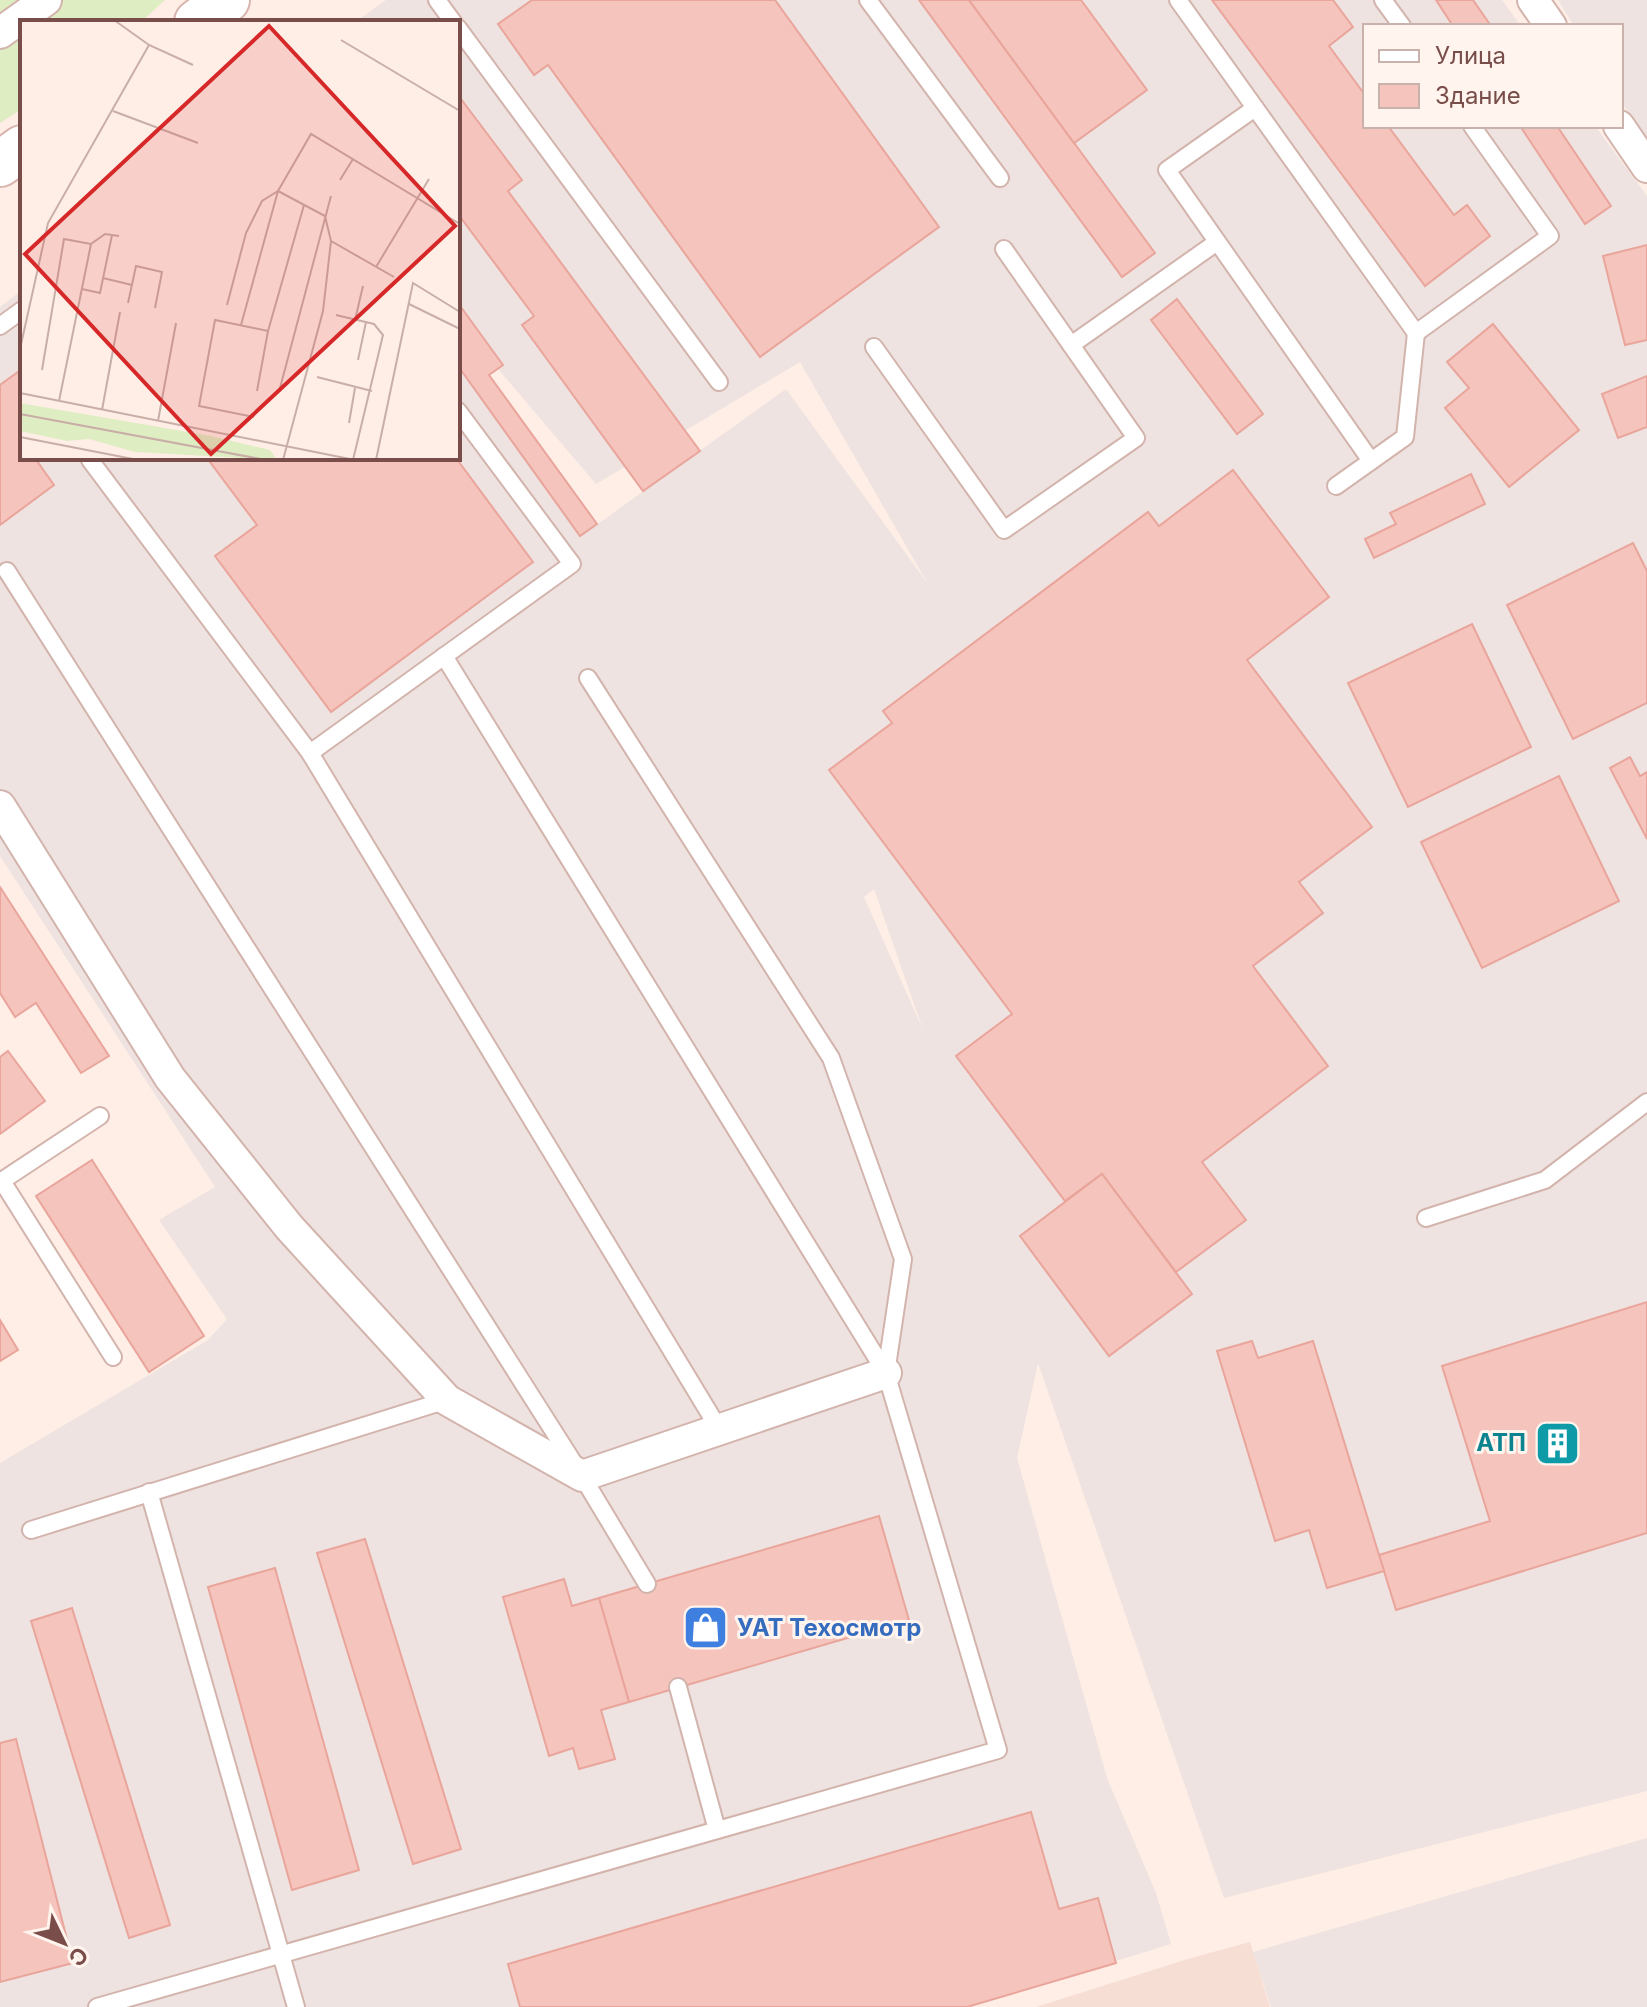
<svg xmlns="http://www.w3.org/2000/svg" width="1647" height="2007" viewBox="0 0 1647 2007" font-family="Inter,sans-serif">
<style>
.residential{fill:#f6ded4}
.industrial{fill:#eee3e0;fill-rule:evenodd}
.green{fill:#dfedc3}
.building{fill:#f5c4bc;stroke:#e9a59b;stroke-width:2}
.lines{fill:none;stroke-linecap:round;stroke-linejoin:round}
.lane-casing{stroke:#d3b4ad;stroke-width:20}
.street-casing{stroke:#d3b4ad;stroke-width:34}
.secondary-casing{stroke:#d9b5ad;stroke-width:48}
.lane{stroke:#fff;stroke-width:16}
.street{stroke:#fff;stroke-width:30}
.secondary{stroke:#fff;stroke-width:44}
.labels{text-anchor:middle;stroke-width:6;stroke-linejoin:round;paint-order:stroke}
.culture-label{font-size:24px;font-weight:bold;fill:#0d838f;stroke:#fff4ee;text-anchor:end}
.shop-label{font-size:24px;font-weight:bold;fill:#366cbe;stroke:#fff4ee;text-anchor:start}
.inset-road{fill:none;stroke:#c9aea7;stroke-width:2}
.view{fill:#d62828;fill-opacity:0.15;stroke:#d62828;stroke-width:4}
.inset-edge{fill:none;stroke:#794d49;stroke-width:4}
</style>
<rect width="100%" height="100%" fill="#feeee6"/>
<!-- residential -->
<path class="residential" d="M1250 1942 1270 2007H1036L1191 1958Z"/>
<!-- industrial -->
<g class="industrial">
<path d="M386 0H1502L1521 26H1365V126H1595L1647 196V1791L1224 1898 1038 1363 1017 1458 1107 1778 1156 1893 1171 1944 967 2007H0V1463L208 1340 227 1319 159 1220 215 1187 0 856V307L22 290V458H458V366L581 536 786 389 928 584 800 362 596 484 458 322V22H355ZM981 677 842 787 829 770 892 723 884 711ZM874 889 923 1030 864 897Z"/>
<path d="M1558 0H1647V143L1621 101V26H1574Z"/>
<path d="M1647 1838V2007H1271L1253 1952Z"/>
</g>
<!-- green -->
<path class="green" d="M0 0H165L141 22H22V109L0 123Z"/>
<!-- building -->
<g class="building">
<path d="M532 0H775L939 227 760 357 548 65 534 75 498 24Z"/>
<path d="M919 0H969L1155 253 1122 277Z"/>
<path d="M969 0H1081L1147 90 1074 143Z"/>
<path d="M1212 0H1333L1353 27 1329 46 1365 95V126H1388L1454 215 1467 205 1490 236 1425 286Z"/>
<path d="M1436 0H1473L1491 26H1453Z"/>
<path d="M458 95 522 180 508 191 700 451 643 491 522 325 534 316 458 214Z"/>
<path d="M1520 126H1557L1611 206 1585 224Z"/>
<path d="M1647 245V340L1625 345 1603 256Z"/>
<path d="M1177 299 1263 414 1237 434 1151 320Z"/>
<path d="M458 303 503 365 489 375 597 524 580 536 458 366Z"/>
<path d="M1493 324 1579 430 1509 487 1445 408 1469 388 1447 362Z"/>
<path d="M22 369V458H41L37 461 54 485 0 525V385Z"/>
<path d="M1647 376V427L1618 438 1602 394Z"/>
<path d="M207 458H456L533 562 331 712 215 556 257 525Z"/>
<path d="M1233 470 1329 597 1247 660 1372 827 1299 882 1323 913 1253 966 1328 1066 1202 1162 1246 1220 1176 1272 1102 1174 1065 1201 956 1056 1012 1014 829 770 892 723 883 711 1148 512 1159 526Z"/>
<path d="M1471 474 1485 504 1374 558 1365 539 1396 524 1390 513Z"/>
<path d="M1633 543 1647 571V703L1573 739 1507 605Z"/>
<path d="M1472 624 1531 747 1408 807 1348 683Z"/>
<path d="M1630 757 1640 776 1647 772V839L1610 768Z"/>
<path d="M1559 776 1619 901 1482 968 1421 842Z"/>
<path d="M0 887 109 1056 81 1073 36 1003 15 1017 0 993Z"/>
<path d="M8 1051 45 1101 0 1134V1057Z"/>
<path d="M92 1160 204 1336 149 1372 36 1196Z"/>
<path d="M1102 1174 1192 1294 1109 1356 1020 1236Z"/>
<path d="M1647 1302V1533L1396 1610 1379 1555 1490 1521 1442 1366Z"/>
<path d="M0 1320 18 1350 0 1361Z"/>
<path d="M1252 1341 1258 1358 1313 1341 1384 1571 1327 1588 1309 1530 1275 1541 1217 1351Z"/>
<path d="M879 1516 909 1620 629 1702 599 1598Z"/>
<path d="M365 1539 461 1849 413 1864 317 1553Z"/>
<path d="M275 1568 359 1870 292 1890 208 1587Z"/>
<path d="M564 1579 572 1606 599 1598 629 1702 601 1710 615 1759 579 1769 573 1748 549 1756 503 1597Z"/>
<path d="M72 1608 170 1925 129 1938 31 1621Z"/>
<path d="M16 1739 73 1963 0 1982V1743Z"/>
<path d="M1031 1812 1059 1909 1098 1898 1116 1963 967 2007H520L508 1964Z"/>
</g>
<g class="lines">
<defs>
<g id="lane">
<path d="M437 0 453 22"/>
<path d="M868 0 1000 178"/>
<path d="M1178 0 1416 333 1550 236 1472 126"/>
<path d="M1383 0 1402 26"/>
<path d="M458 28 719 382"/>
<path d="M1255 108 1167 170 1371 461"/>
<path d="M0 326 22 310"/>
<path d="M1071 345 1217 242"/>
<path d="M874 347 1004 530 1136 438 1004 249"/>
<path d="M90 460 310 753 719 1429"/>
<path d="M1336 486 1405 437 1416 333"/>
<path d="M7 571 582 1476 647 1584"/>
<path d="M588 678 831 1058 903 1259 886 1373"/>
<path d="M310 753 572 564 458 411"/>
<path d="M2 1181 113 1357"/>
<path d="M0 1182 100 1116"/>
<path d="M1426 1218 1545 1180 1647 1102"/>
<path d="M149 1492 296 2007"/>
<path d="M31 1530 447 1400"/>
<path d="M678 1687 717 1830"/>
<path d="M97 2007 998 1750 886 1373 444 656"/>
</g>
<g id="street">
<path d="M1533 0 1551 26"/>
<path d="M0 33 46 0"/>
<path d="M1619 126 1647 167"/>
<path d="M0 806 170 1078 289 1227 447 1400 582 1476 886 1373"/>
</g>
<g id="secondary">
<path d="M197 22 227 0"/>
<path d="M0 164 22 148"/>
</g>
</defs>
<!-- lane casing -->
<use href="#lane" class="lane-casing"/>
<!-- street casing -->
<use href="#street" class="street-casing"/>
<!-- secondary casing -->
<use href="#secondary" class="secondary-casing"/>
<!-- lane -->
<use href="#lane" class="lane"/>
<!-- street -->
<use href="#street" class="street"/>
<!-- secondary -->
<use href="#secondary" class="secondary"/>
</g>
<!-- icons -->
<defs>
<symbol id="building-square" viewBox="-11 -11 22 22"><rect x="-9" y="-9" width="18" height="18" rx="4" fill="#0f9aa8" stroke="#fff4ee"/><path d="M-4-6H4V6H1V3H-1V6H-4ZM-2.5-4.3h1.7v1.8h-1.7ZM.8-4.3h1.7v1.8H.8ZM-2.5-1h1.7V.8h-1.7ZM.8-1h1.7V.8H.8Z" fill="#fff"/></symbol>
<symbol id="shop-square" viewBox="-11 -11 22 22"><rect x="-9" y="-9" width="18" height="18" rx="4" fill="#3f7fe0" stroke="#fff4ee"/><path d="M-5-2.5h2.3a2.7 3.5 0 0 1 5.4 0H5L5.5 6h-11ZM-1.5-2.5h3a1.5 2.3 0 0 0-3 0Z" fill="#fff"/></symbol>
</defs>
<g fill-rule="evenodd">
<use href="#building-square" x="1532" y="1418" width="51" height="51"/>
<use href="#shop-square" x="680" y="1602" width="51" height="51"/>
</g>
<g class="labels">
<!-- culture labels -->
<g class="culture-label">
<text x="1526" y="1451">АТП</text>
</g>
<!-- shop labels -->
<g class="shop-label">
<text x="737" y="1636">УАТ Техосмотр</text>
</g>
</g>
<!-- overview -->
<g transform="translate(20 20)">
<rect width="440" height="440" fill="#feeee6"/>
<path d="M0 383 191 416 250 430 257 440 115 432 69 419 47 421 0 411Z" fill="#dfedc3"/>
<path class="inset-road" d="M94 0 129 25 173 45M321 20 440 91M93 91 178 123M320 160 333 139M258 171 305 196 311 221 303 291 263 440M311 221 374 257M71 224 85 214 99 216M356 247 409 159M83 258 112 265M62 269 80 273 92 215M108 283 116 246 142 252 135 288M389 284 440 309M207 285 226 213 242 181 258 171M316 295 354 304 363 315 333 440M335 300 343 266M221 305 258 171 291 114 440 204M0 329 28 203 129 25M338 340 346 302M22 350 44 219 71 224 39 381M297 357 352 371M260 368 311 176M237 371 248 311 284 185M0 373 335 440M82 390 100 292M0 394 246 440M234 397 179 386 195 300 248 311M138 401 156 303M329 403 335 368M0 417 118 440M356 440 393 263 440 292"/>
<path class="view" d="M249 6 435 206 191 434 5 234Z"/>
<rect width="440" height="440" class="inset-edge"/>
</g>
<!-- legend -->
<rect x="1363" y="24" width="260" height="104" fill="#fff4ee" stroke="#c9b1ac" stroke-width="2"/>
<rect x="1379" y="50" width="40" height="12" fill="#ffffff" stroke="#c9b1ac" stroke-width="2"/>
<text x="1435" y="64" font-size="24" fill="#794d49">Улица</text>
<rect x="1379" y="84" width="40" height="24" fill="#f5c4bc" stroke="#c9b1ac" stroke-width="2"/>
<text x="1435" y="104" font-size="24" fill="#794d49">Здание</text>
<!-- north arrow -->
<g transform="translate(64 1943) rotate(133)" stroke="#fff4ee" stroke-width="6" paint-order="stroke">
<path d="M0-6L14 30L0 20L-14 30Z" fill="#794d49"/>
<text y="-12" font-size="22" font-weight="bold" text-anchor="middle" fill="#794d49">С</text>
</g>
</svg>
